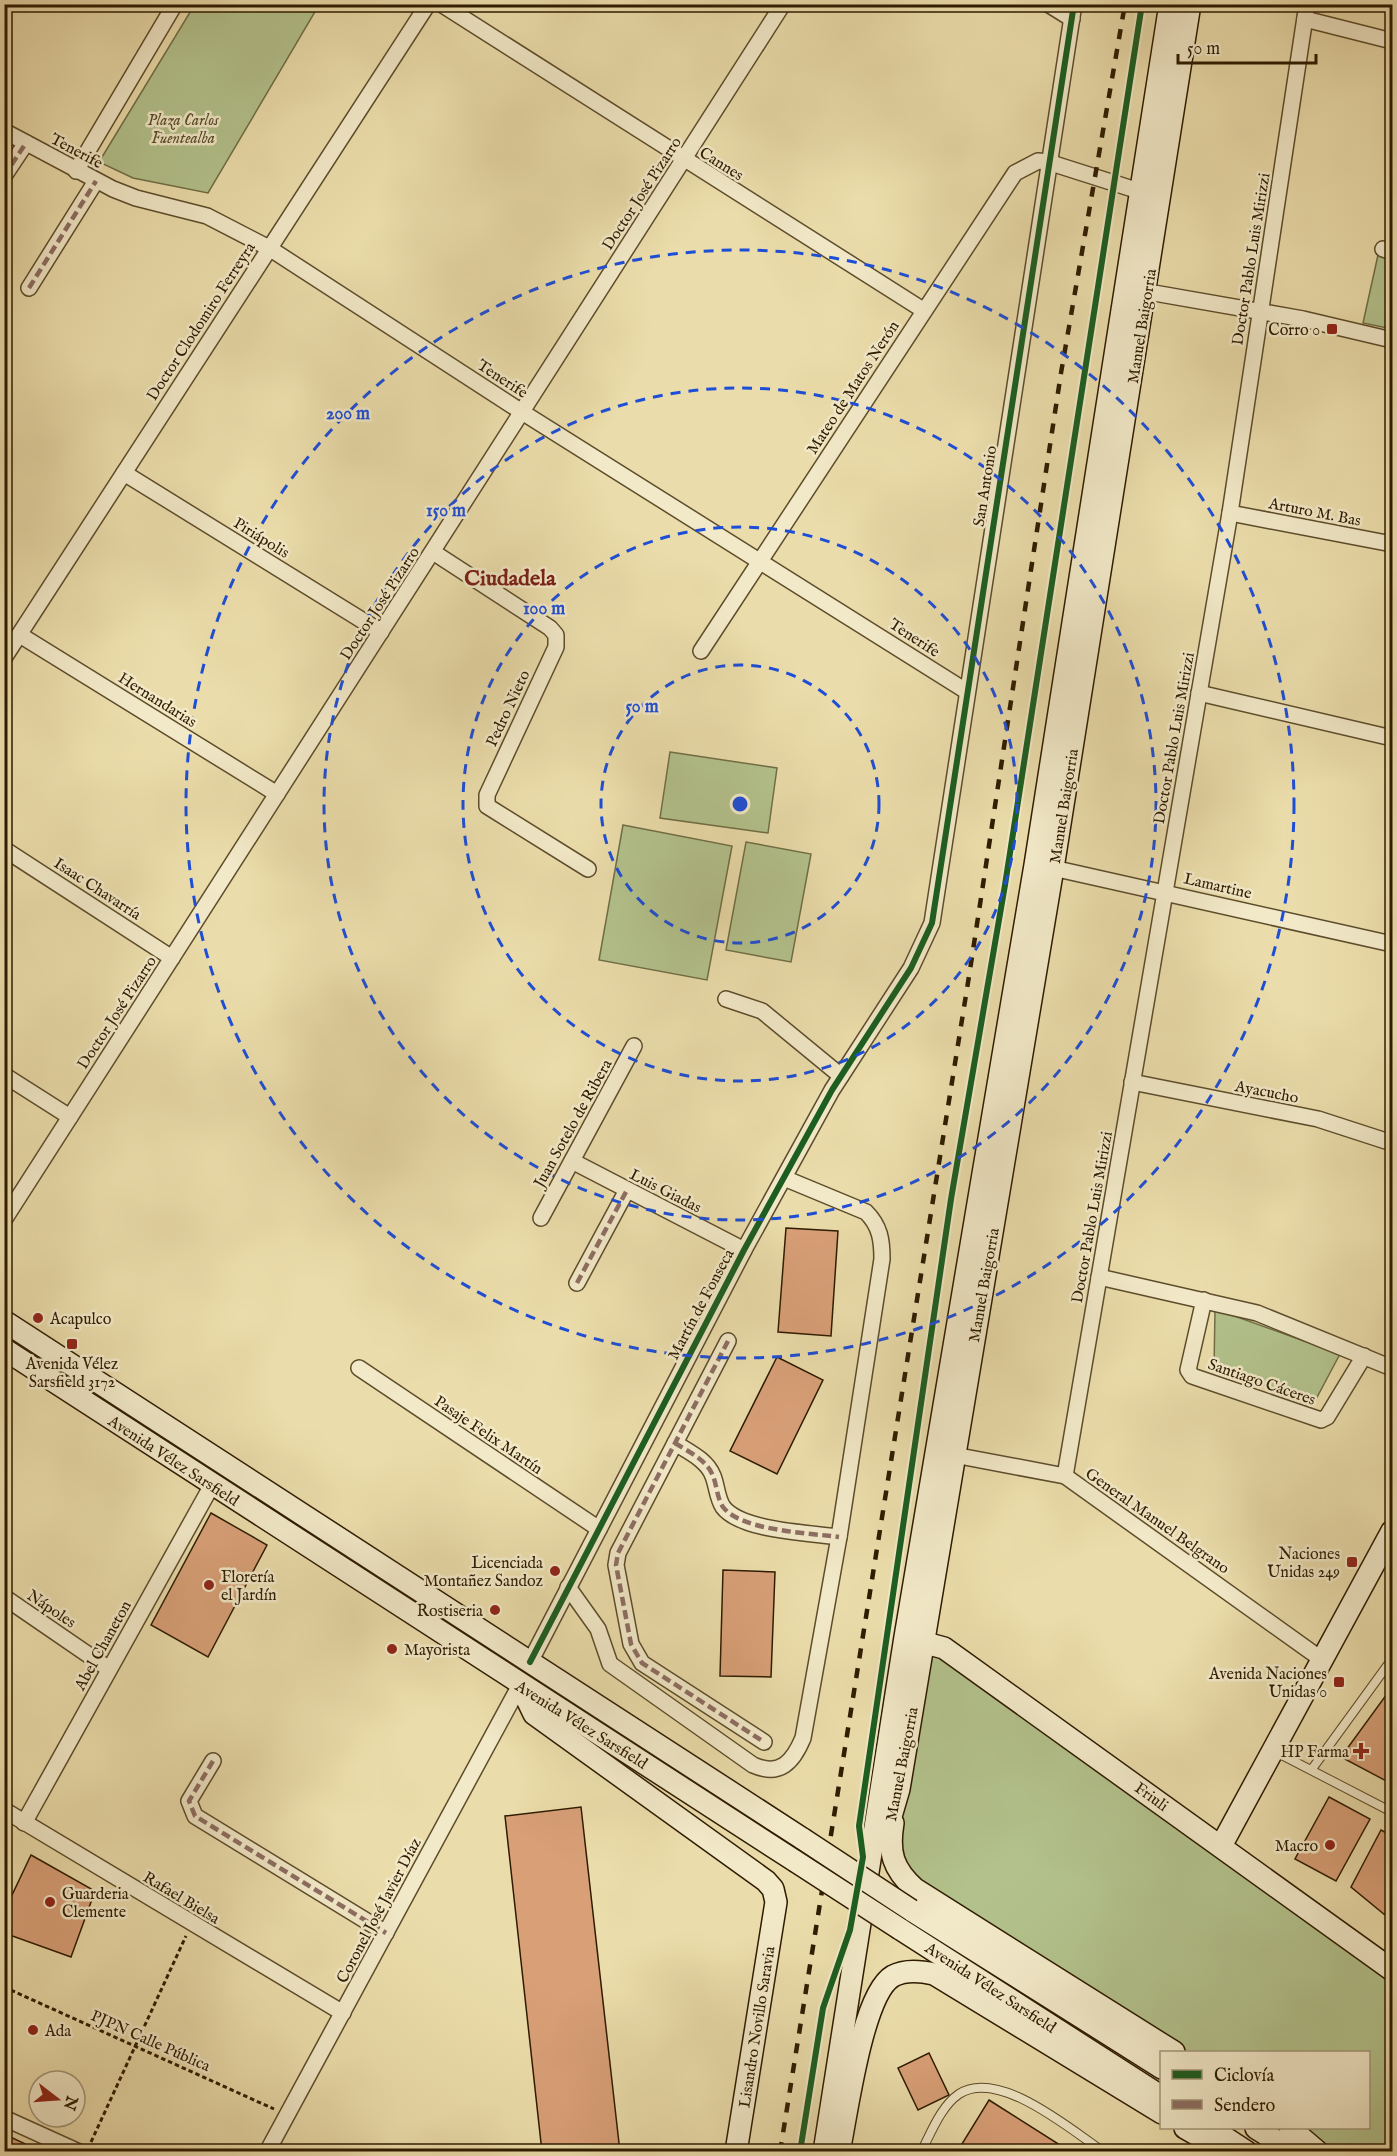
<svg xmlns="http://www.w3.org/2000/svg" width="1397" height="2156" viewBox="0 0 1397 2156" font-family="'IM FELL English',serif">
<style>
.green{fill:#b3c28c;stroke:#706e46;stroke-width:1.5}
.building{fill:#d9a078;stroke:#2e1b00;stroke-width:1.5}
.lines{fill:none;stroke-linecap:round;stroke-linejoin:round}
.lane-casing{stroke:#5d4c2b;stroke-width:10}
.street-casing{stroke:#5d4c2b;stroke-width:18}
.secondary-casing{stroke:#2e1b00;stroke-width:24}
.path{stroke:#2e1b00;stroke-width:3;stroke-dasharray:4.5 3;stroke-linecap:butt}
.lane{stroke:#f2e9c8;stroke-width:8}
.street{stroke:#f2e9c8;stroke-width:15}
.secondary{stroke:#f2e9c8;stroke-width:21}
.rail{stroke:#2e1b00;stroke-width:4.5;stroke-dasharray:10 10;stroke-linecap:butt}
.secondary-bridge-casing{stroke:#2e1b00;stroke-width:24;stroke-linecap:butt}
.secondary-bridge{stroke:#f2e9c8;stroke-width:21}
.quiet{stroke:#8d6e63;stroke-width:4.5;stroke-dasharray:9 4.5;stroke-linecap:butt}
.cycleway-casing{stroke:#f2e9c8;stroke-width:10}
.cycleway{stroke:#1b5e20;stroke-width:6}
.ring{fill:none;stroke:#1d4ed8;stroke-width:3;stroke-dasharray:10 8}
.poi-dot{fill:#8f2418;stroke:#f2e9c8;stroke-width:2}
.labels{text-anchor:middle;stroke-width:5;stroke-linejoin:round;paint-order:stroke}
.park-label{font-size:16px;font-style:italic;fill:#564d2a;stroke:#f2e9c8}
.street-label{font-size:16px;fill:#2e1b00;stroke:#f2e9c8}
.poi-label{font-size:16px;fill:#2e1b00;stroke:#f2e9c8;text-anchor:end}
.district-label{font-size:22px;font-weight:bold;fill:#7a1f14;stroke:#f2e9c8}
.centre{fill:#1d4ed8;stroke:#f2e9c8;stroke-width:3}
.ring-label{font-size:18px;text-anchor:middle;font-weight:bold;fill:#1d4ed8;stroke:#f2e9c8;stroke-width:5;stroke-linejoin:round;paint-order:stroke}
</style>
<rect width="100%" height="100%" fill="#ebddab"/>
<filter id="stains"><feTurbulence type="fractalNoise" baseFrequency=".00333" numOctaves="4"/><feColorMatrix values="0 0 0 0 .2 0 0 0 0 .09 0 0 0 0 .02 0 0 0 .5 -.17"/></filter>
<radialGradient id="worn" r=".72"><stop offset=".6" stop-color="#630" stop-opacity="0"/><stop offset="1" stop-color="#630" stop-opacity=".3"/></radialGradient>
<!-- green -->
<g class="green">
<path d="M195 4 319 5 208 193 133 178 99 162Z"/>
<path d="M1378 255 1392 258V329L1363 323Z"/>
<path d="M670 752 777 768 768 833 660 818Z"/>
<path d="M623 825 732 846 707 980 599 960Z"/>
<path d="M746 842 811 854 791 962 726 950Z"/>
<path d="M1215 1309 1340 1354 1315 1401 1214 1370Z"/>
<path d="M922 1642 1392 1970V2151H1318L1290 2128H1368V2052H1174L915 1889 891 1846Z"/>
</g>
<!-- building -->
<g class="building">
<path d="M786 1228 838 1231 831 1336 778 1332Z"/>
<path d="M777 1357 823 1380 777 1474 730 1451Z"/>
<path d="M211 1513 267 1545 208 1657 151 1625Z"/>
<path d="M723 1570 775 1572 771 1677 720 1676Z"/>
<path d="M1392 1687V1784L1341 1757Z"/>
<path d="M1329 1797 1370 1819 1336 1881 1295 1859Z"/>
<path d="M581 1807 620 2152H542L505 1816Z"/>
<path d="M1381 1830 1392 1836V1891L1385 1915 1351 1887Z"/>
<path d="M31 1855 95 1891 71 1957 4 1933V1912Z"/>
<path d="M929 2053 949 2095 918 2110 898 2068Z"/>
<path d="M989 2100 1071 2152H957Z"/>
<path d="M4 2134 34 2148 32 2152H4Z"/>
</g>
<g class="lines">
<defs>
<g id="lane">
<path d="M1274 1751 1392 1812"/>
<path d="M1312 1769 1392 1659"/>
<path d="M1392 1919V1925"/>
<path d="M921 2152C931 2133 941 2106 959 2094 999 2068 1071 2130 1104 2152"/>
</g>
<g id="street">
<path d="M441 4 923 310"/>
<path d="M1048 4 1072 19"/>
<path d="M1305 19 1392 41"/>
<path d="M4 131 113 189 136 198 207 216 269 248 522 412 966 691"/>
<path d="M76 171 175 4"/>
<path d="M4 176 26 143"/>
<path d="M1383 249 1392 252"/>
<path d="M29 288 96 181"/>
<path d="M1137 290 1303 319 1392 340"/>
<path d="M124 473 381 632"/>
<path d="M1230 513 1392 544"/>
<path d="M433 552 550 628 556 635V647L487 795V806L588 869"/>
<path d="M20 635 277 794"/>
<path d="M701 651 1015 173 1038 161 1048 162 1139 191"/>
<path d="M4 658 428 4"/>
<path d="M1199 693 1392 738"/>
<path d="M4 849 172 958"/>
<path d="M1044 866 1392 944"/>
<path d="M726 999 762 1011 841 1076"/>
<path d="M4 1075 70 1117"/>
<path d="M1132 1082 1318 1119 1392 1143"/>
<path d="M572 1161 744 1250"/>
<path d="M541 1218 634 1046"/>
<path d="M4 1220 783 4"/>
<path d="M1099 1277 1257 1313 1392 1368"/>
<path d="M577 1283 627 1190"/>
<path d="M1204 1300 1188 1370 1192 1376 1321 1420 1327 1417 1364 1356"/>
<path d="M728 1341 618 1553 616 1565 631 1644 642 1663 764 1742"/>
<path d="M359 1368 599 1529"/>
<path d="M675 1443C689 1452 707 1460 713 1476 717 1486 717 1498 723 1507 741 1531 810 1533 839 1537"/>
<path d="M954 1455 1065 1476 1321 1659"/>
<path d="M1065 1476 1230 513 1307 4"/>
<path d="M568 1587 598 1629 610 1664 753 1765C780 1777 793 1762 803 1738L839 1537 882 1259C882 1240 880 1226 866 1212L784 1178"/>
<path d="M4 1597 109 1669"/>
<path d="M530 1662 744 1250 832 1090 911 968 932 923 1074 4"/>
<path d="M213 1761 189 1801 195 1816 386 1933"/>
<path d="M4 1810 343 2013"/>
<path d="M24 1823 212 1485"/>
<path d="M4 2118 79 2152"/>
<path d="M267 2152 520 1685"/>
</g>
<g id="secondary">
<path d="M4 1321 803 1839"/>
<path d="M4 1349 795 1861"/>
<path d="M922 1642 944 1648 1392 1970"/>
<path d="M520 1685 534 1714 766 1881 773 1889 776 1902 736 2152"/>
<path d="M893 1823C888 1853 893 1869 915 1889L1174 2052"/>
<path d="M885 1837 899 1789 1053 868 1190 4"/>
<path d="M1221 1846 1392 1531"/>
<path d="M911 1910 1162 2068"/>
<path d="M900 1929 1156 2093"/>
<path d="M1185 2128 1227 2152"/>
<path d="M1256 2128 1294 2152"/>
<path d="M1290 2128 1318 2152"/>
<path d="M1218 2133 1247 2152"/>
<path d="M824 2152 905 1637 1035 865 1170 4"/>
<path d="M839 2152C847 2114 862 1994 893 1976 906 1969 921 1971 934 1974L1162 2113"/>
</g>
</defs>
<!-- lane casing -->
<use href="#lane" class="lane-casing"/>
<!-- street casing -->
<use href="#street" class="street-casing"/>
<!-- secondary casing -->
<use href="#secondary" class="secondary-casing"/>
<!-- path -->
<g class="path">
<path d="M4 1987 274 2109"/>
<path d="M91 2142 186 1936"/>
</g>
<!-- lane -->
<use href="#lane" class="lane"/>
<!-- street -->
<use href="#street" class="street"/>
<!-- secondary -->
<use href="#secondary" class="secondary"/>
<!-- rail -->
<path class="rail" d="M780 2152 970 970 1061 373 1125 4"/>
<defs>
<g id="secondary-bridge">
<path d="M803 1839 911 1910"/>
<path d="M795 1861 900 1929"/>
</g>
</defs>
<!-- secondary-bridge casing -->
<use href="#secondary-bridge" class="secondary-bridge-casing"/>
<!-- secondary-bridge -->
<use href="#secondary-bridge" class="secondary-bridge"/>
<!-- quiet -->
<g class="quiet">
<path d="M4 176 26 143"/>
<path d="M29 288 96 181"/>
<path d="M577 1283 627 1190"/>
<path d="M728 1341 618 1553 616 1565 631 1644 642 1663 764 1742"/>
<path d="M675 1443C689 1452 707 1460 713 1476 717 1486 717 1498 723 1507 741 1531 810 1533 839 1537"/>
<path d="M213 1761 189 1801 195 1816 386 1933"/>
</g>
<defs>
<g id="cycleway">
<path d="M530 1662 744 1250 832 1090 911 968 932 923 1074 4"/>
<path d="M800 2152 823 2008 850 1930 863 1857 859 1826 951 1199 1005 885 1142 4"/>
</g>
</defs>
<!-- cycleway casing -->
<use href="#cycleway" class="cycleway-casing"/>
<!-- cycleway -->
<use href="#cycleway" class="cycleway"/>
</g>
<!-- distance rings -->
<g class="ring">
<circle cx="740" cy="804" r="139"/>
<circle cx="740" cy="804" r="277"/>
<circle cx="740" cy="804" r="416"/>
<circle cx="740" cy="804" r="554"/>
</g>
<!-- markers -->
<g class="poi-dot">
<rect x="1326" y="323" width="12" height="12" rx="3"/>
<circle cx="38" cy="1318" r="6"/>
<rect x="66" y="1338" width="12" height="12" rx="3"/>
<rect x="1346" y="1556" width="12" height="12" rx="3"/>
<circle cx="555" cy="1571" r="6"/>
<circle cx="209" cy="1585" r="6"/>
<circle cx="495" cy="1610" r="6"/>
<circle cx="392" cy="1649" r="6"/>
<rect x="1333" y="1676" width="12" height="12" rx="3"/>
<path d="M1358 1742h6v6h6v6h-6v6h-6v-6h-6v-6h6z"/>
<circle cx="1330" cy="1845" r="6"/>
<circle cx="50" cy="1902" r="6"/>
<circle cx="33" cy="2030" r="6"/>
</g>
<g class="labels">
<!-- park labels -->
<g class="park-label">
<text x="183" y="125">Plaza Carlos<tspan x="183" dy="18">Fuentealba</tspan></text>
</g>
<!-- street labels -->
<g class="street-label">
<text transform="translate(77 150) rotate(28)" y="6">Tenerife</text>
<text transform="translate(722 163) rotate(32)" y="6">Cannes</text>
<text transform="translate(641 193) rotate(-57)" y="6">Doctor José Pizarro</text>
<text transform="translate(1250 259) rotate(-81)" y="6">Doctor Pablo Luis Mirizzi</text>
<text transform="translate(200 321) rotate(-57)" y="6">Doctor Clodomiro Ferreyra</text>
<text transform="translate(1141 326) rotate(-81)" y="6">Manuel Baigorria</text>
<text transform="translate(503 378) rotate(33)" y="6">Tenerife</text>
<text transform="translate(852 387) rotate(-57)" y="6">Mateo de Matos Nerón</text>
<text transform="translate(984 486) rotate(-81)" y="6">San Antonio</text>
<text transform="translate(1315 511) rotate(11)" y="6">Arturo M. Bas</text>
<text transform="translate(262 537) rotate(32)" y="6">Piriápolis</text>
<text transform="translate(379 603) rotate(-57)" y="6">Doctor José Pizarro</text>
<text transform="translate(915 637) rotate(33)" y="6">Tenerife</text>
<text transform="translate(158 699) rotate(32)" y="6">Hernandarias</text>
<text transform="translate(507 708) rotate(-65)" y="6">Pedro Nieto</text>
<text transform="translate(1173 738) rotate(-80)" y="6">Doctor Pablo Luis Mirizzi</text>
<text transform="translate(1063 806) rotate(-81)" y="6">Manuel Baigorria</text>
<text transform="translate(1218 885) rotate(13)" y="6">Lamartine</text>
<text transform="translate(98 888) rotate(33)" y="6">Isaac Chavarría</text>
<text transform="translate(116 1012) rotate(-57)" y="6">Doctor José Pizarro</text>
<text transform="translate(1267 1091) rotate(11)" y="6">Ayacucho</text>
<text transform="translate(572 1123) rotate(-61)" y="6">Juan Sotelo de Ribera</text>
<text transform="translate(666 1190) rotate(27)" y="6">Luis Giadas</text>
<text transform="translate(1091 1217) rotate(-80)" y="6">Doctor Pablo Luis Mirizzi</text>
<text transform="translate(983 1285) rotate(-80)" y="6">Manuel Baigorria</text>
<text transform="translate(700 1304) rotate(-62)" y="6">Martín de Fonseca</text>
<text transform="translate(1262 1381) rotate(19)" y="6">Santiago Cáceres</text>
<text transform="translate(489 1434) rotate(34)" y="6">Pasaje Felix Martín</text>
<text transform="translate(174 1460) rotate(33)" y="6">Avenida Vélez Sarsfield</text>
<text transform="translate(1158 1520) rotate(35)" y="6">General Manuel Belgrano</text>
<text transform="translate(52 1608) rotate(34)" y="6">Nápoles</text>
<text transform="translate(102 1645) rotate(-61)" y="6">Abel Chaneton</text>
<text transform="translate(582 1724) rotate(32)" y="6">Avenida Vélez Sarsfield</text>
<text transform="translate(901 1764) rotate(-79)" y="6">Manuel Baigorria</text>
<text transform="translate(1152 1796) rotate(36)" y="6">Friuli</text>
<text transform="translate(182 1897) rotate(31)" y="6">Rafael Bielsa</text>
<text transform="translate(378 1910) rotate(-62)" y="6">Coronel José Javier Díaz</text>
<text transform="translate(991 1987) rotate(33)" y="6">Avenida Vélez Sarsfield</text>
<text transform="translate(756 2027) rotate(-81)" y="6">Lisandro Novillo Saravia</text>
<text transform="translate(151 2040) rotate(24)" y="6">PJPN Calle Pública</text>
</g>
<!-- poi labels -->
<g class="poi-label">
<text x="1320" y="335">Corro 0</text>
<text x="50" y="1324" text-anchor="start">Acapulco</text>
<text x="72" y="1369" text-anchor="middle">Avenida Vélez<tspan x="72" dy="18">Sarsfield 3172</tspan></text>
<text x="1340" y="1559">Naciones<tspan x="1340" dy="18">Unidas 249</tspan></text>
<text x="543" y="1568">Licenciada<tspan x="543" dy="18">Montañez Sandoz</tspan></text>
<text x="221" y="1582" text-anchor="start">Florería<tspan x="221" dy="18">el Jardín</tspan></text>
<text x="483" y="1616">Rostiseria</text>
<text x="404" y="1655" text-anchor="start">Mayorista</text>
<text x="1327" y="1679">Avenida Naciones<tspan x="1327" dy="18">Unidas 0</tspan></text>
<text x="1349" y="1757">HP Farma</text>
<text x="1318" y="1851">Macro</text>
<text x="62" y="1899" text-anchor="start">Guarderia<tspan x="62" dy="18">Clemente</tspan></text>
<text x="45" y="2036" text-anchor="start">Ada</text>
</g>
<!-- district labels -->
<g class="district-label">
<text x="510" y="585">Ciudadela</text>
</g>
</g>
<circle cx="740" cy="804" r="9" class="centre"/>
<g class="ring-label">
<text x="348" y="419">200 m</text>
<text x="446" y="516">150 m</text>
<text x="544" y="614">100 m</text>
<text x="642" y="712">50 m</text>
</g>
<!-- margin -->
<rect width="1397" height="2156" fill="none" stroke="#ebddab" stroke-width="24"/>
<rect x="6" y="6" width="1385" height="2144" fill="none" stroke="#2e1b00" stroke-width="3"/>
<rect x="12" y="12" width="1373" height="2132" fill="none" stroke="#2e1b00" stroke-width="1.5"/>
<!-- legend -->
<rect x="1160" y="2051" width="210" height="78" fill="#f2e9c8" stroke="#a49778" stroke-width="1.5"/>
<rect x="1172" y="2070" width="30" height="9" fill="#1b5e20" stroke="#a49778" stroke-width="1.5"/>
<text x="1214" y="2081" font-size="18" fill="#2e1b00">Ciclovía</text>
<rect x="1172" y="2100" width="30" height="9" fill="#8d6e63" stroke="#a49778" stroke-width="1.5"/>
<text x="1214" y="2111" font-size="18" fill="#2e1b00">Sendero</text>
<!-- north arrow -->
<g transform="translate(57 2099) rotate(107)"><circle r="28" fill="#f2e9c8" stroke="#a49778" stroke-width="1.5"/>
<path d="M0-4.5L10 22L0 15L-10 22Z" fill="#8f2418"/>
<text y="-9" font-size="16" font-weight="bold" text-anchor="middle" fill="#2e1b00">N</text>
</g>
<!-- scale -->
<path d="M1178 54v9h138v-9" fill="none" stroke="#2e1b00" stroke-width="3"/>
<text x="1187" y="54" font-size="18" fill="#2e1b00" stroke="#f2e9c8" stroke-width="4.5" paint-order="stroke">50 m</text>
<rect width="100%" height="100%" filter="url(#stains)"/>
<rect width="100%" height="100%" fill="url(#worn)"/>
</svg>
